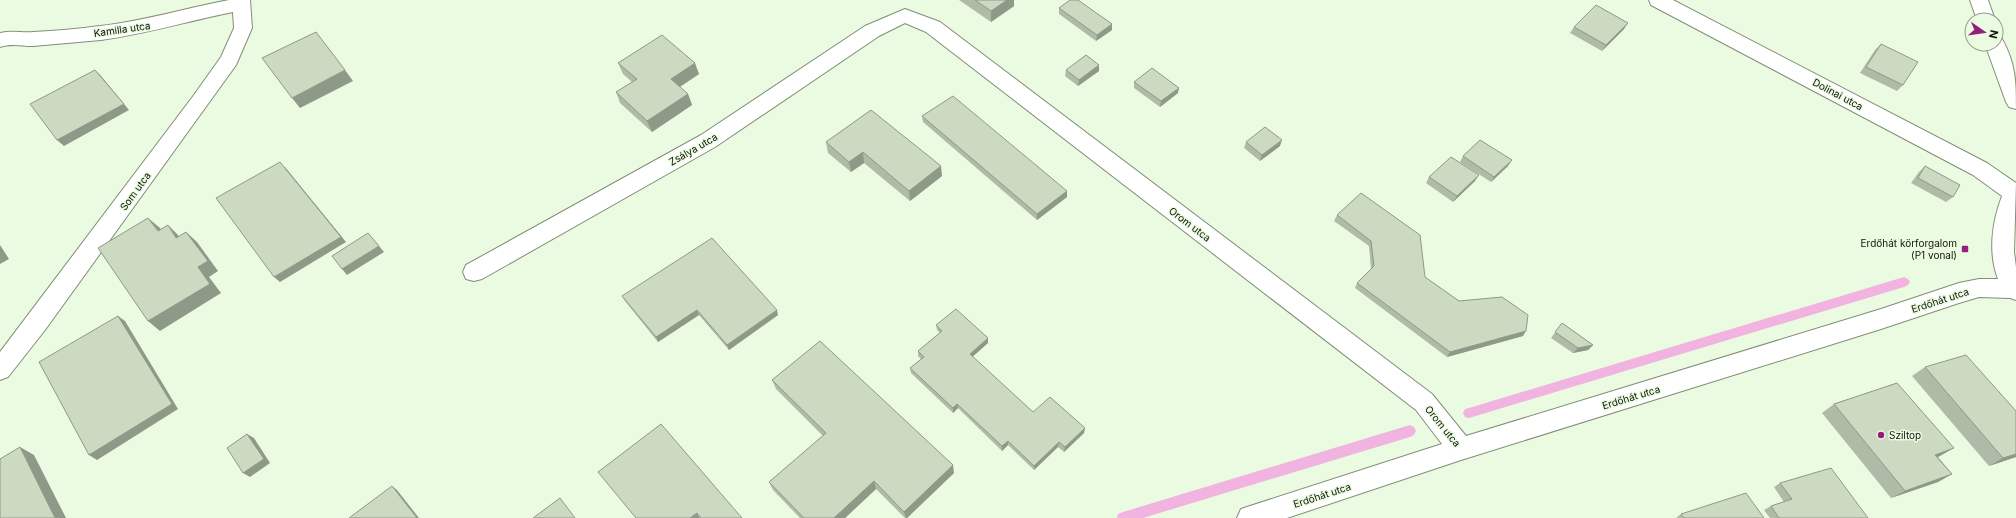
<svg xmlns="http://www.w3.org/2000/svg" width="2016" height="518" viewBox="0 0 2016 518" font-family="Inter,sans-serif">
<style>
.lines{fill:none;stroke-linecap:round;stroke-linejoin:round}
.stream{fill:#f1b3e0;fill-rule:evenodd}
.minor-casing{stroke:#808e76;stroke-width:2}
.minor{fill:#fff;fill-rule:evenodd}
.wall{fill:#afbba6}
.shaded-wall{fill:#8e9987}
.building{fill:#cbdac1;stroke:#8e9987}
.poi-dot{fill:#94207e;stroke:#ebfbe1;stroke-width:1.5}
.labels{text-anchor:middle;stroke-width:3;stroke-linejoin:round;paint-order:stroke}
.street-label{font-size:10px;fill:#10150c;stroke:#ebfbe1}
.poi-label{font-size:10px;fill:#10150c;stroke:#ebfbe1;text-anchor:end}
</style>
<rect width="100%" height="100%" fill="#ebfbe1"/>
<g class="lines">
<!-- stream -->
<g class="stream">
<path d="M1904 277 1908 279 1910 282 1908 285 1904 287 1469 418 1465 417 1463 413 1465 409 1469 408Z"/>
<path d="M1410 425 1414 427 1416 431 1414 435 1410 437 1143 518H1117L1118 514 1123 512Z"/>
</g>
<defs>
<g id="minor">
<path d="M229 0H250L252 28 236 65 45 330 8 377 0 380V352L194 95 221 57 234 28 233 12C188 21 146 34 101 40 78 42 56 44 33 46 21 46 12 43 0 47V33C12 30 21 33 33 32 55 31 78 29 100 26 144 21 186 8 229 0Z"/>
<path d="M1649 0H1673L1987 163 2016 183 2014 252 2016 267V300L2010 298 1979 297 1959 303 1881 329 1461 460 1287 518H1237L1241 509 1250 506 1442 444 1416 410 926 32 905 23 879 36 715 147 482 279 474 281 466 279 463 272 466 265 701 135 865 26 905 9 940 22 1432 394 1466 436 1881 309 1959 283 1979 279H1998C1988 253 1992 222 2002 196L1973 175 1651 5Z"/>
<path d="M1970 0H1988L1995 20H1977Z"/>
<path d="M1996 37 2002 39C2016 64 2016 82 2016 109L2009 107 2006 102 1985 44H1996Z"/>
</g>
</defs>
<!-- minor casing -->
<use href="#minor" class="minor-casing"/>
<!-- minor -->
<use href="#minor" class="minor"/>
</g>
<!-- wall -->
<g class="wall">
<path d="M959 0H1014V6L991 22Z"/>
<path d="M1059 8 1112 24V30L1096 41 1059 14Z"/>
<path d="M1574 27 1624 29 1602 51 1570 33Z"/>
<path d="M1881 44 1903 85 1897 91 1860 73 1875 50Z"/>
<path d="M618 63 699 74 680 87 688 94 692 105 652 132 620 103 616 92 632 82 623 74Z"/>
<path d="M1099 65V71L1078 86 1065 76 1066 70Z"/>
<path d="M1134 82 1178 93 1160 107 1134 88Z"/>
<path d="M871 110 942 176 910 201 864 163 851 172 828 153 826 142Z"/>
<path d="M922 116 1067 197 1037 220 923 122Z"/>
<path d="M1246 142 1280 146 1260 161 1244 148Z"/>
<path d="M1463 156 1508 166 1491 182 1460 162Z"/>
<path d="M1925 166 1953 197 1946 202 1911 183 1919 172Z"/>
<path d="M1429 177 1475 181 1453 202 1426 183Z"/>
<path d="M1337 215 1459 301 1523 336 1447 357 1355 288 1357 283 1371 269 1369 246 1334 221Z"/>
<path d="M622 296 778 315 729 350 699 315 658 342 625 301Z"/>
<path d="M1562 323 1593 345 1588 350 1573 353 1551 338Z"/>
<path d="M936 325 988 343 972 357 1033 412 1085 428 1084 433 1064 452 1058 447 1034 470 1008 445 1002 451 958 408 953 413 911 373 910 368 921 359 918 356V351L940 333 937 330Z"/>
<path d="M1925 367 2016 411V457L1989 466 1912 376Z"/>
<path d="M772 380 954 473 907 518H905L876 489 845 518H800L773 490 769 482 823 436 776 389Z"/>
<path d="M1834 404 1940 456 1938 457 1952 474 1938 482 1891 498 1822 413Z"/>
<path d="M1780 483 1868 518H1770L1764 510 1771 506 1784 502 1774 487Z"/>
<path d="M1681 514 1764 518H1676Z"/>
</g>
<!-- shaded-wall -->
<g class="shaded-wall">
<path d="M1007 0H1014V6L991 22V11Z"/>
<path d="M1628 23 1624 29 1602 51 1606 45Z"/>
<path d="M1112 24V30L1096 41 1097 35Z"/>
<path d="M695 63 699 74 675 90 671 79Z"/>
<path d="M1099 65V71L1078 86 1079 80Z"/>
<path d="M95 70 101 76 129 110 64 146 57 140Z"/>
<path d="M345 70 353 81 300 108 292 98Z"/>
<path d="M1179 88 1178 93 1160 107 1161 101Z"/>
<path d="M688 94 692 105 652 132 647 121Z"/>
<path d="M1282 140 1280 146 1260 161 1262 155Z"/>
<path d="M863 152 864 163 851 172 849 162Z"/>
<path d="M1512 160 1508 166 1491 182 1494 177Z"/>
<path d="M941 166 942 176 910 201 909 191Z"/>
<path d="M285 167 346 242 280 282 274 277Z"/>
<path d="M1479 175 1475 181 1453 202 1457 196Z"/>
<path d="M1067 191V197L1037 220V214Z"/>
<path d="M148 218 160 228 169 241 158 231Z"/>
<path d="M168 225 178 235 187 248 176 238Z"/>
<path d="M186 232 197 242 218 271 209 277 221 293 160 331 148 321 198 267Z"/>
<path d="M0 245 9 259 0 264Z"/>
<path d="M379 246 384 252 347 275 342 269Z"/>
<path d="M697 310 699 315 658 342 656 337Z"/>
<path d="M777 310 778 315 729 350 727 345Z"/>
<path d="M118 316 125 321 178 409 97 460 89 455Z"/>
<path d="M1526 331 1523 336 1447 357 1450 352Z"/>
<path d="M988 338V343L970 359V354Z"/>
<path d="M1593 345 1588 350 1573 353 1578 348Z"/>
<path d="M957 404 958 408 953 413V408Z"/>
<path d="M1085 428 1084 433 1064 452 1065 447Z"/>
<path d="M247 434 254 438 270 463 250 477 243 473Z"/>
<path d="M1008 441V445L1002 451V446Z"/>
<path d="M1059 442 1058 447 1034 470V466Z"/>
<path d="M20 447 34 455 66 518H55Z"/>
<path d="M1954 448 1940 456 1922 463 1935 455Z"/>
<path d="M2016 454V457L1989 466 2003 458Z"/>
<path d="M953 465 954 473 907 518H906L904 512Z"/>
<path d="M1952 474 1938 482 1891 498 1905 491Z"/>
<path d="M874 481 876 489 845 518H834Z"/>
<path d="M392 486 397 490 419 518H417Z"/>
<path d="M697 513 700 518H690Z"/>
</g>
<!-- building -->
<g class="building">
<path d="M975 0H1007L991 11Z"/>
<path d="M1070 0H1078L1112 24 1097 35 1059 8Z"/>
<path d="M1596 5 1628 23 1606 45 1574 27Z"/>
<path d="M316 32 345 70 292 98 262 58Z"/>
<path d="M662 35 695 63 671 79 688 94 647 121 616 92 637 79 618 63Z"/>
<path d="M1881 44 1918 62 1903 85 1866 67Z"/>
<path d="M1086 55 1099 65 1079 80 1066 70Z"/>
<path d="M1152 68 1179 88 1161 101 1134 82Z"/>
<path d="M95 70 124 104 57 140 30 104Z"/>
<path d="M953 96 1067 191 1037 214 922 116Z"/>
<path d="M871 110 941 166 909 191 863 152 849 162 826 142Z"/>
<path d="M1265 127 1282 140 1262 155 1246 142Z"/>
<path d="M1480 140 1512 160 1494 177 1463 156Z"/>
<path d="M1451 157 1479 175 1457 196 1429 177Z"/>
<path d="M280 162 341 237 274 277 216 198Z"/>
<path d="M1925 166 1960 185 1953 197 1918 178Z"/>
<path d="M1361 193 1420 235 1425 277 1459 301 1502 297 1528 315 1526 331 1450 352 1357 283 1374 266 1371 241 1337 215Z"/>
<path d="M148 218 158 231 168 225 176 238 186 232 208 261 198 267 210 284 148 321 98 248Z"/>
<path d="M368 233 379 246 342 269 332 256Z"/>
<path d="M712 238 777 310 727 345 697 310 656 337 622 296Z"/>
<path d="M956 309 988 338 970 354 1033 412 1050 397 1085 428 1065 447 1059 442 1034 466 1008 441 1002 446 957 404 953 408 910 368 924 357 918 351 942 331 936 325Z"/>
<path d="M118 316 172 404 89 455 39 362Z"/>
<path d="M1562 323 1593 345 1578 348 1555 332Z"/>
<path d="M820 341 953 465 904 512 874 481 834 518H804L769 482 826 433 772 380Z"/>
<path d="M1966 355 2016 411V454L2003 458 1925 367Z"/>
<path d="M1897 383 1954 448 1935 455 1952 474 1905 491 1834 404Z"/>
<path d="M661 424 742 518H701L697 513 690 518H636L598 472Z"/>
<path d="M247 434 264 459 243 473 227 448Z"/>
<path d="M20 447 55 518H0V459Z"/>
<path d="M1831 468 1868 518H1779L1771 506 1792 499 1780 483Z"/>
<path d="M392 486 417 518H349Z"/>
<path d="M1746 493 1764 518H1684L1681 514Z"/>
<path d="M560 498 575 518H533Z"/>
</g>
<!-- markers -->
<g class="poi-dot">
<rect x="1961" y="245" width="8" height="8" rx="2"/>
<circle cx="1881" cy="435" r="4"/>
</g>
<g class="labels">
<!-- street labels -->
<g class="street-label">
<text transform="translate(122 29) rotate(-8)" y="4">Kamilla utca</text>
<text transform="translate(1838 94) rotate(28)" y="4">Dolinai utca</text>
<text transform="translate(693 149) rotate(-30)" y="4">Zsálya utca</text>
<text transform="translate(135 191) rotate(-54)" y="4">Som utca</text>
<text transform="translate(1190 224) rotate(37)" y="4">Orom utca</text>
<text transform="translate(1940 300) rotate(-18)" y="4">Erdőhát utca</text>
<text transform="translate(1631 397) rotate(-17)" y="4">Erdőhát utca</text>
<text transform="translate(1443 426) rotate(51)" y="4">Orom utca</text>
<text transform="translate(1322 495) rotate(-18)" y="4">Erdőhát utca</text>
</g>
<!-- poi labels -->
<g class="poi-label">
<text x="1957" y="247">Erdőhát körforgalom<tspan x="1957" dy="12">(P1 vonal)</tspan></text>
<text x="1889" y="439" text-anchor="start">Sziltop</text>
</g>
</g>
<!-- north arrow -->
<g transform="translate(1984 32) rotate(103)"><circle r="19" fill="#ebfbe1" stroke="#939f8c"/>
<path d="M0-3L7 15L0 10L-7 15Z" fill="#94207e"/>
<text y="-6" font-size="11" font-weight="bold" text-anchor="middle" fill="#10150c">N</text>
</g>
</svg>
